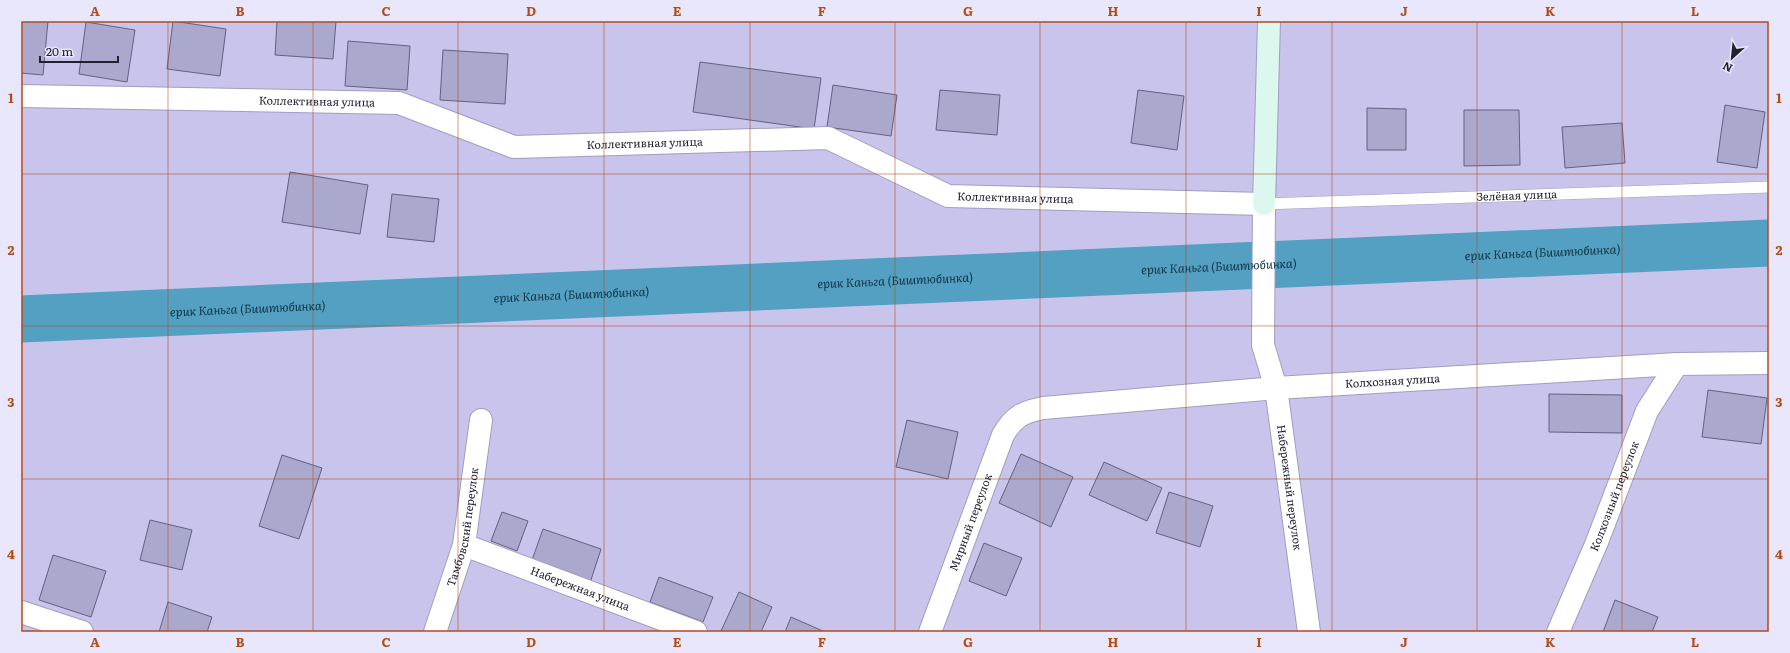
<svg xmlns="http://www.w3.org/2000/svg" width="1790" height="653" viewBox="0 0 1790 653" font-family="Literata,serif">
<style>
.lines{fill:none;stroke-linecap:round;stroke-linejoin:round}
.river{stroke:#53a0c2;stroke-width:47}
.building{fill:#aba8cd;stroke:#646082}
.lane-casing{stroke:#a19dc2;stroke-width:12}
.street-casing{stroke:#a19dc2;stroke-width:24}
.secondary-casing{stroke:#a19dc2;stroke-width:24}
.lane{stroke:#fff;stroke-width:11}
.street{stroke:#fff;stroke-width:22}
.secondary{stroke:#dcf7ee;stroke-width:22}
.grid{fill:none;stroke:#b64b14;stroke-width:1;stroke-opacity:0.55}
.labels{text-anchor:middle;stroke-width:3.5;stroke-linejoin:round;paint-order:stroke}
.street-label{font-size:11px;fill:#21202e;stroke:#e9e7fb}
.water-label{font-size:12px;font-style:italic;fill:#113544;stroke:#e9e7fb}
.neatline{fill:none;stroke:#b64b14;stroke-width:1.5}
.grid-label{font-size:13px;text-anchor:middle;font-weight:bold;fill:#b64b14}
</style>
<rect width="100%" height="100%" fill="#c8c4eb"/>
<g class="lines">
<!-- river -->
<path class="river" id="s1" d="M21 319 1769 243"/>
</g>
<!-- building -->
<g class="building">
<path d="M21 21H48L43 75 21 73Z"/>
<path d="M173 21 226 29 220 76 167 69Z"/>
<path d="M277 21H336L333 59 275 55Z"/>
<path d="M86 22 135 30 127 82 79 74Z"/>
<path d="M348 41 410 46 407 90 345 86Z"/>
<path d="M443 50 508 54 505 104 440 100Z"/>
<path d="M700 62 821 78 814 129 693 112Z"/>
<path d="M833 85 897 95 891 136 827 127Z"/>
<path d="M940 90 1000 95 997 135 936 130Z"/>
<path d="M1138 90 1184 96 1177 150 1131 143Z"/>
<path d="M1725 105 1765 112 1757 168 1717 162Z"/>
<path d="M1367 108 1406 109V150H1367Z"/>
<path d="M1464 110H1519L1520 165 1464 166Z"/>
<path d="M1622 123 1625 163 1565 168 1562 127Z"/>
<path d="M290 172 368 185 360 234 282 222Z"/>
<path d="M392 194 439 199 434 242 387 237Z"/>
<path d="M1708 390 1767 398 1761 444 1702 437Z"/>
<path d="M1549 394 1622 395V433L1549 432Z"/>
<path d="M907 420 958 432 948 479 896 467Z"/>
<path d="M1021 454 1073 477 1051 527 999 503Z"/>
<path d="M282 455 322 468 299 539 259 526Z"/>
<path d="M1104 462 1162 488 1147 521 1089 495Z"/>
<path d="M1169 492 1213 506 1200 547 1156 533Z"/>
<path d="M502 512 528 521 517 551 491 541Z"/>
<path d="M150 520 192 530 182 570 140 560Z"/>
<path d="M543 529 601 549 590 583 531 563Z"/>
<path d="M984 543 1022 558 1006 596 969 581Z"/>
<path d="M53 555 106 571 91 617 39 600Z"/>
<path d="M659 577 713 597 703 622 650 602Z"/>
<path d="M739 592 772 607 761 632H724L721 631Z"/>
<path d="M1615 600 1658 617 1652 632H1603Z"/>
<path d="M168 602 212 617 207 632H159Z"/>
<path d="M791 617 825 632H785Z"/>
</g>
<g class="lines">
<defs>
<g id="lane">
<path id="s2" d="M1264 204 1769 187"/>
</g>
<g id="street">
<path id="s3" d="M21 96 399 103 514 147 828 138 948 196 1264 204 1263 345 1276 388 1309 632"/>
<path id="s4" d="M464 545 696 632"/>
<path d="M21 612 82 632"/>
<path id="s5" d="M435 632 464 545 481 420"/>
<path id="s6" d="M930 632 1003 435C1013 417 1023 412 1043 408L1276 388 1677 364 1769 363"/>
<path id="s7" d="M1558 632 1597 542 1647 411 1677 364"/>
</g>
<path id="secondary" d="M1264 204 1269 21"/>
</defs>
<!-- lane casing -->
<use href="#lane" class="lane-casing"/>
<!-- street casing -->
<use href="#street" class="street-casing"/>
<!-- secondary casing -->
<use href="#secondary" class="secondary-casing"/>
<!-- lane -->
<use href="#lane" class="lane"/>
<!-- street -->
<use href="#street" class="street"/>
<!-- secondary -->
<use href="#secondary" class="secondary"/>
</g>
<!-- grid -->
<path class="grid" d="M168 21V632M313 21V632M458 21V632M604 21V632M750 21V632M895 21V632M1040 21V632M1186 21V632M1332 21V632M1477 21V632M1622 21V632M21 174H1769M21 326H1769M21 479H1769"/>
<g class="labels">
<!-- street labels -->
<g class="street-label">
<text dy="4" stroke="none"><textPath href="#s3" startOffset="296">Коллективная улица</textPath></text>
<text dy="4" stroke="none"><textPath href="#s3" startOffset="632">Коллективная улица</textPath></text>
<text dy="4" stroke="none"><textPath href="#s2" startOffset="253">Зелёная улица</textPath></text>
<text dy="4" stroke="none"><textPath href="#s3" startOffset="1016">Коллективная улица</textPath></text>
<text dy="4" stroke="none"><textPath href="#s6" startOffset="611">Колхозная улица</textPath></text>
<text dy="4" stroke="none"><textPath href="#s3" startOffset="1551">Набережный переулок</textPath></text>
<text dy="4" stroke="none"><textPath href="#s7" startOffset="147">Колхозный переулок</textPath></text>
<text dy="4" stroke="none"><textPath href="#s6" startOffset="117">Мирный переулок</textPath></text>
<text dy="4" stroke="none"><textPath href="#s5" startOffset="109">Тамбовский переулок</textPath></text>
<text dy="4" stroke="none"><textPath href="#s4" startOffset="124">Набережная улица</textPath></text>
</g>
<!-- water labels -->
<g class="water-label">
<text dy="4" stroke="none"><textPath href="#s1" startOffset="1523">ерик Каньга (Биштюбинка)</textPath></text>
<text dy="4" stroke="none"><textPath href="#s1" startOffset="1199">ерик Каньга (Биштюбинка)</textPath></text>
<text dy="4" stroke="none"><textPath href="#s1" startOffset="875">ерик Каньга (Биштюбинка)</textPath></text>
<text dy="4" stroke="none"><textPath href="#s1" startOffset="551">ерик Каньга (Биштюбинка)</textPath></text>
<text dy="4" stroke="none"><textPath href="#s1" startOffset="227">ерик Каньга (Биштюбинка)</textPath></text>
</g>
</g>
<!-- border -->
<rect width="1790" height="653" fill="none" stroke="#e9e7fb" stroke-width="44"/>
<!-- north arrow -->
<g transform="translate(1732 58) rotate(207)" stroke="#e9e7fb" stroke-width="3" paint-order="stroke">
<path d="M0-3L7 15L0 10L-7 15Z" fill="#21202e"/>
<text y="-6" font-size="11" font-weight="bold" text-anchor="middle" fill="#21202e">N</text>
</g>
<!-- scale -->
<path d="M40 56v6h78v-6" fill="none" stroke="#21202e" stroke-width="2"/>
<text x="46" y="56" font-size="12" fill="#21202e" stroke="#e9e7fb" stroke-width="3" paint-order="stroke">20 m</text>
<rect x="22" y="22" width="1746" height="609" class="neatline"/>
<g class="grid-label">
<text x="95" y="16">A</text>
<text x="240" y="16">B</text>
<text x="386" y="16">C</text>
<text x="531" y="16">D</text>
<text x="677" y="16">E</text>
<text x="822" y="16">F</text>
<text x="968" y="16">G</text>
<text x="1113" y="16">H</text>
<text x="1259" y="16">I</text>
<text x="1404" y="16">J</text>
<text x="1550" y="16">K</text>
<text x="1695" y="16">L</text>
<text x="11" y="103">1</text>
<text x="1779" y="103">1</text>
<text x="11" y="255">2</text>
<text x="1779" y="255">2</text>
<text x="11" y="407">3</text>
<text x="1779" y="407">3</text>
<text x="11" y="559">4</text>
<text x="1779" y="559">4</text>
<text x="95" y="647">A</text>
<text x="240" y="647">B</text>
<text x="386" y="647">C</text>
<text x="531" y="647">D</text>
<text x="677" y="647">E</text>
<text x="822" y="647">F</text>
<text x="968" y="647">G</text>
<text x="1113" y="647">H</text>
<text x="1259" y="647">I</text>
<text x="1404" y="647">J</text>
<text x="1550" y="647">K</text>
<text x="1695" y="647">L</text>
</g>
</svg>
